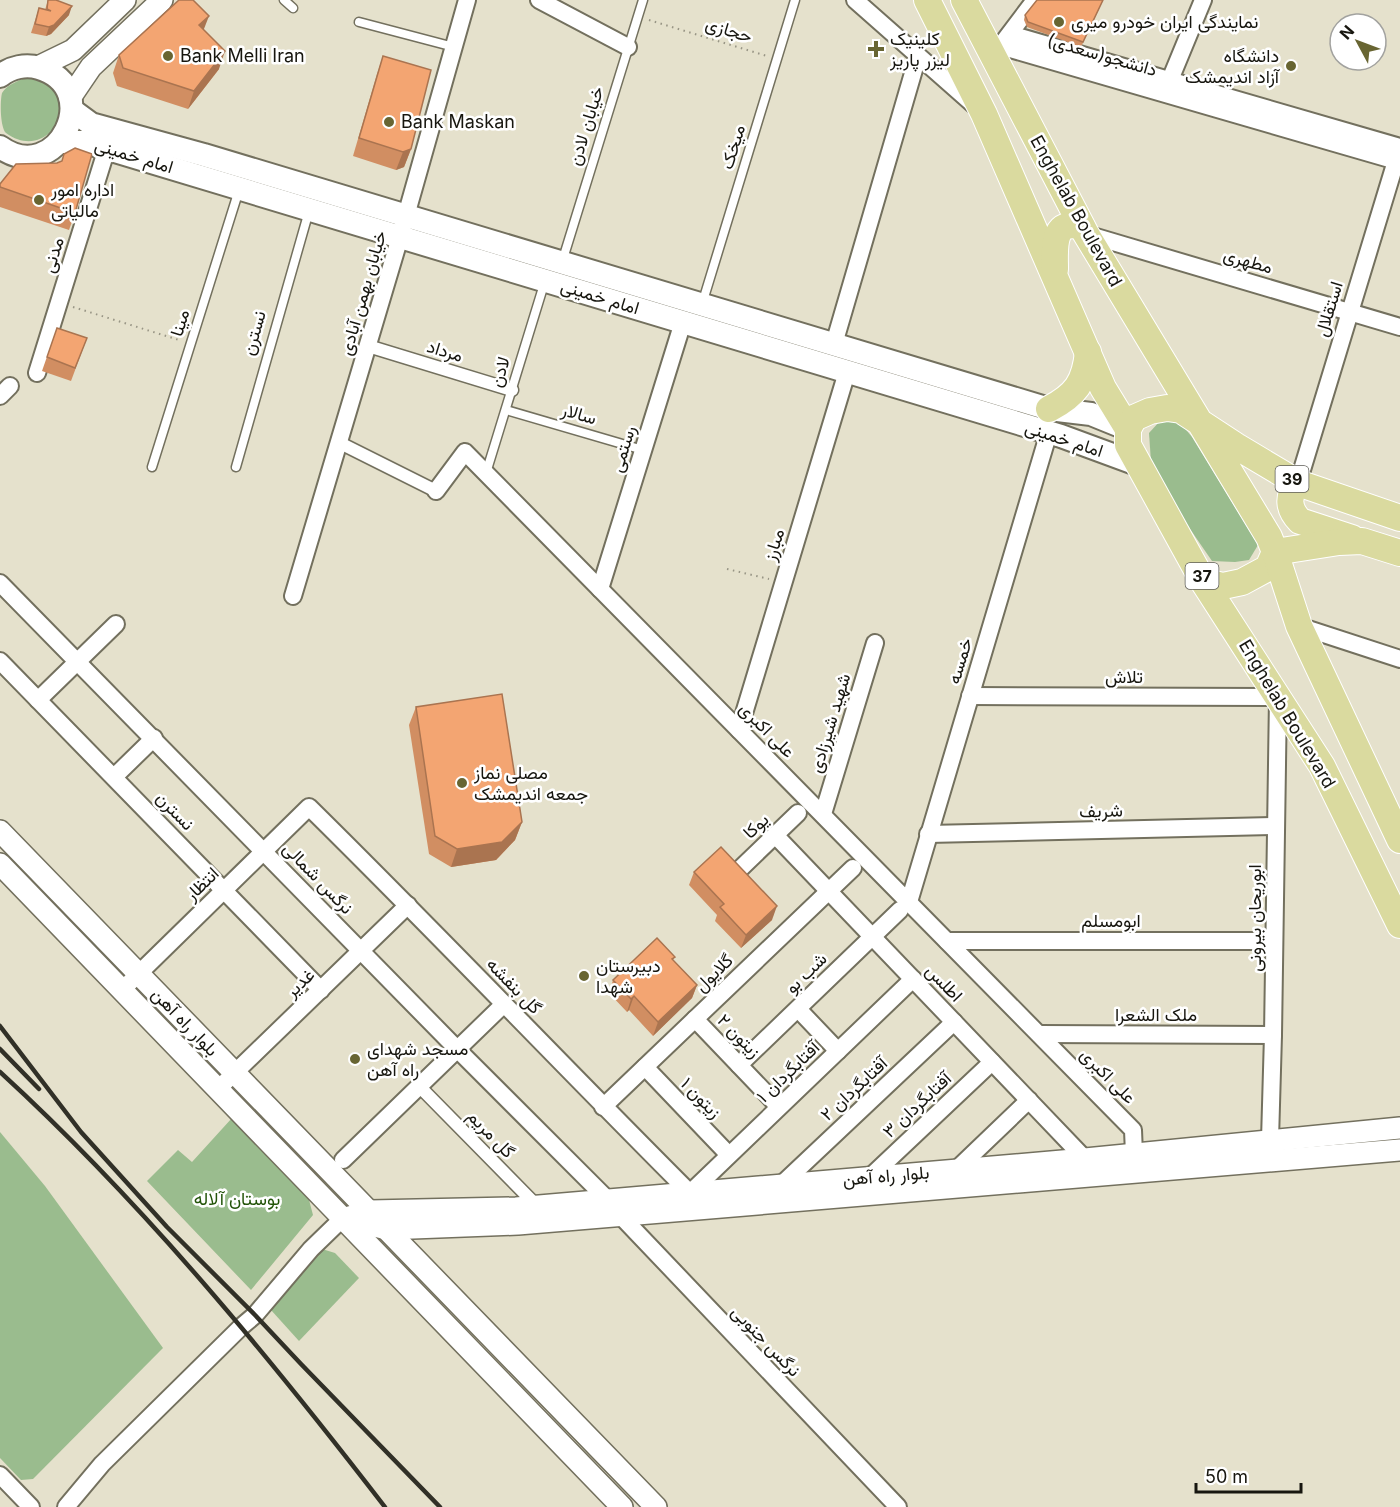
<svg xmlns="http://www.w3.org/2000/svg" width="1400" height="1507" viewBox="0 0 1400 1507" font-family="Inter,Vazirmatn,sans-serif">
<style>
.green{fill:#9abc8e}
.lines{fill:none;stroke-linecap:round;stroke-linejoin:round}
.service-casing{stroke:#73705e;stroke-width:11}
.pedestrian-casing{stroke:#73705e;stroke-width:15}
.minor-casing{stroke:#73705e;stroke-width:20}
.tertiary-casing{stroke:#73705e;stroke-width:24}
.secondary-casing{stroke:#73705e;stroke-width:26}
.primary-casing{stroke:#fff;stroke-width:28}
.path{stroke:#989585;stroke-width:2;stroke-dasharray:1.5 4.5;stroke-linecap:butt}
.service{stroke:#fff;stroke-width:8}
.pedestrian{stroke:#fff;stroke-width:12}
.minor{stroke:#fff;stroke-width:16}
.tertiary{stroke:#fff;stroke-width:21}
.secondary{stroke:#fff;stroke-width:22}
.primary{stroke:#dada9f;stroke-width:26}
.rail{stroke:#313027;stroke-width:4.5}
.wall{fill:#d18e62}
.shaded-wall{fill:#aa7450}
.building{fill:#f3a572;stroke:#aa7450;stroke-width:1.5}
.poi-dot{fill:#686532;stroke:#fff;stroke-width:2}
.labels{text-anchor:middle;stroke-width:5;stroke-linejoin:round;paint-order:stroke}
.shield{fill:#fff;stroke:#5d5c57;stroke-width:1.5}
.shield-label{font-size:16px;font-weight:bold;fill:#17160f}
.poi-label{font-size:18px;fill:#17160f;stroke:#fff;text-anchor:start}
.street-label{font-size:18px;fill:#17160f;stroke:#fff}
.park-label{font-size:18px;fill:#235409;stroke:#fff}
</style>
<rect width="100%" height="100%" fill="#e5e1cc"/>
<!-- green -->
<g class="green">
<path d="M24 78C93 80 54 168 6 133 0 127 0 101 2 93 7 85 16 82 24 78Z"/>
<path d="M1178 420 1192 437 1258 545 1249 560 1235 562 1212 561 1177 510 1151 462 1149 433 1160 421Z"/>
<path d="M232 1118 308 1196 313 1215 251 1290 147 1181 178 1150 192 1162Z"/>
<path d="M0 1132 45 1186 163 1348 33 1479 21 1480 0 1458Z"/>
<path d="M322 1249 335 1253 359 1278 299 1341 271 1310Z"/>
</g>
<g class="lines">
<defs>
<g id="service">
<path d="M284 0 293 8"/>
<path d="M359 22 454 47"/>
<path d="M562 262 643 0"/>
<path d="M702 304 795 0"/>
<path d="M506 410 643 450"/>
<path d="M152 467 239 190"/>
<path d="M236 467 309 211"/>
<path d="M486 473 545 281"/>
</g>
<g id="pedestrian">
<path d="M368 346 512 390"/>
<path d="M340 443 436 491"/>
<path d="M419 1086 537 1206"/>
</g>
<g id="minor">
<path d="M539 0 628 47"/>
<path d="M855 0 974 105"/>
<path d="M1010 34 1400 147"/>
<path d="M1004 41 1035 0"/>
<path d="M1000 46 1400 162"/>
<path d="M1170 80 1203 0"/>
<path d="M1086 234 1400 327"/>
<path d="M834 344 918 56"/>
<path d="M37 373 107 148"/>
<path d="M0 396 10 386"/>
<path d="M1298 483 1399 151"/>
<path d="M436 491 465 452 1133 1130 1134 1154"/>
<path d="M0 583 457 1049 608 1200 619 1214 898 1507"/>
<path d="M600 589 683 322"/>
<path d="M293 596 400 237 467 0"/>
<path d="M1299 626 1400 659"/>
<path d="M0 661 321 990"/>
<path d="M970 696 1278 697 1273 1035 1270 1140"/>
<path d="M38 700 116 624"/>
<path d="M739 730 847 372"/>
<path d="M114 777 154 738"/>
<path d="M823 814 875 643"/>
<path d="M928 834 1275 826"/>
<path d="M775 835 1085 1159"/>
<path d="M741 868 798 813"/>
<path d="M909 902 1049 432"/>
<path d="M947 941H1274"/>
<path d="M122 990 309 807C438 934 562 1065 690 1193L913 979"/>
<path d="M798 1009 838 1051"/>
<path d="M695 1019 779 1107"/>
<path d="M1039 1034 1273 1035"/>
<path d="M739 1065 900 910"/>
<path d="M645 1067 729 1155"/>
<path d="M218 1089 408 905"/>
<path d="M603 1107 853 868"/>
<path d="M343 1160 504 1004"/>
<path d="M956 1170 1029 1100"/>
<path d="M869 1178 992 1062"/>
<path d="M781 1185 954 1022"/>
<path d="M0 1475 31 1507"/>
<path d="M66 1507 102 1464 242 1326 255 1315 311 1249 343 1218"/>
</g>
<g id="tertiary">
<path d="M38 67 73 50 125 0"/>
<path d="M70 98 91 67 162 0"/>
<path d="M0 831 656 1507"/>
<path d="M0 864 622 1507"/>
<path d="M349 1217 370 1211 516 1208 1085 1159 1400 1128"/>
<path d="M343 1218 387 1229 518 1224 1400 1150"/>
</g>
<g id="secondary">
<path d="M0 76C11 67 26 64 39 68 106 88 57 188 0 147"/>
<path d="M72 110 91 124 204 155 1049 409 1091 414 1128 429"/>
<path d="M60 142H85L1061 436 1137 464"/>
</g>
<g id="primary">
<path d="M927 0 984 114 1103 388 1128 429"/>
<path d="M964 0 1086 234 1269 537 1275 552 1268 568 1242 582 1223 586 1211 583 1198 572 1128 445V429L1134 418 1150 411 1167 408 1181 410 1236 446 1298 483 1400 518"/>
<path d="M1055 269C1055 249 1051 218 1082 227"/>
<path d="M1049 409C1076 395 1085 382 1088 352"/>
<path d="M1298 483C1287 496 1288 509 1300 521L1352 538"/>
<path d="M1400 553 1362 541 1339 542 1275 552 1299 626 1400 840"/>
<path d="M1199 575 1322 766 1400 925"/>
</g>
</defs>
<!-- service casing -->
<use href="#service" class="service-casing"/>
<!-- pedestrian casing -->
<use href="#pedestrian" class="pedestrian-casing"/>
<!-- minor casing -->
<use href="#minor" class="minor-casing"/>
<!-- tertiary casing -->
<use href="#tertiary" class="tertiary-casing"/>
<!-- secondary casing -->
<use href="#secondary" class="secondary-casing"/>
<!-- primary casing -->
<use href="#primary" class="primary-casing"/>
<!-- path -->
<g class="path">
<path d="M649 20 767 56"/>
<path d="M73 307 179 340"/>
<path d="M727 569 769 579"/>
</g>
<!-- service -->
<use href="#service" class="service"/>
<!-- pedestrian -->
<use href="#pedestrian" class="pedestrian"/>
<!-- minor -->
<use href="#minor" class="minor"/>
<!-- tertiary -->
<use href="#tertiary" class="tertiary"/>
<!-- secondary -->
<use href="#secondary" class="secondary"/>
<!-- primary -->
<use href="#primary" class="primary"/>
<!-- rail -->
<g class="rail">
<path d="M0 1026 81 1132 167 1227 255 1315 301 1364 440 1507"/>
<path d="M0 1049 39 1089"/>
<path d="M0 1072C143 1203 267 1354 385 1507"/>
</g>
</g>
<!-- wall -->
<g class="wall">
<path d="M48 0 69 15 51 34 46 36 31 33 39 8 45 10Z"/>
<path d="M1103 0 1081 47 1027 27 1024 20 1025 15Z"/>
<path d="M204 30 219 69 188 109 117 86 113 73 119 55Z"/>
<path d="M383 56 411 149 404 167 396 170 353 156 377 74Z"/>
<path d="M62 161 75 213 69 230 0 207V184Z"/>
<path d="M57 328 87 338 71 381 42 371Z"/>
<path d="M416 707 522 822 515 840 496 860 451 867 429 854 409 725Z"/>
<path d="M694 872 772 920 741 948 715 921 717 915 689 885Z"/>
<path d="M675 957 673 960 697 985 692 998 653 1036 629 1010 627 1012 609 993 613 980Z"/>
</g>
<!-- shaded-wall -->
<g class="shaded-wall">
<path d="M72 6 69 15 51 34 46 36 49 27Z"/>
<path d="M209 16 202 34 199 25Z"/>
<path d="M225 51 219 69 188 109 194 91Z"/>
<path d="M411 149 404 167 396 170 403 152Z"/>
<path d="M522 822 515 840 496 860 451 867 457 849Z"/>
<path d="M777 906 772 920 741 948 746 935Z"/>
<path d="M697 985 692 998 653 1036 658 1022Z"/>
<path d="M634 996 629 1010 627 1012 631 999Z"/>
</g>
<!-- building -->
<g class="building">
<path d="M48 0H56L72 6 54 25 49 27 35 24 39 8 51 11 47 9Z"/>
<path d="M179 0H193L209 16 199 25 225 51 194 91 123 68 119 55Z"/>
<path d="M1037 0H1103L1083 42 1028 22 1025 15Z"/>
<path d="M383 56 431 70 411 149 403 152 359 138Z"/>
<path d="M75 148 92 154 75 213 0 187V184L16 164 57 163 62 161 64 154Z"/>
<path d="M57 328 87 338 75 368 47 357Z"/>
<path d="M502 694 522 822 502 842 457 849 435 836 416 707Z"/>
<path d="M721 847 777 906 746 935 720 907 724 904 694 872Z"/>
<path d="M657 938 675 957 672 959 697 985 658 1022 634 996 631 999 613 980Z"/>
</g>
<!-- markers -->
<g class="poi-dot">
<circle cx="1059" cy="22" r="6"/>
<path d="M873 40h6v6h6v6h-6v6h-6v-6h-6v-6h6z"/>
<circle cx="168" cy="56" r="6"/>
<circle cx="1291" cy="66" r="6"/>
<circle cx="389" cy="122" r="6"/>
<circle cx="39" cy="200" r="6"/>
<circle cx="462" cy="783" r="6"/>
<circle cx="584" cy="976" r="6"/>
<circle cx="355" cy="1059" r="6"/>
</g>
<g class="labels">
<!-- shield labels -->
<g class="shield">
<rect x="1275.5" y="466" width="33" height="26" rx="4.5"/>
<rect x="1185.5" y="563" width="33" height="26" rx="4.5"/>
</g>
<g class="shield-label">
<text x="1292" y="485">39</text>
<text x="1202" y="582">37</text>
</g>
<!-- poi labels -->
<g class="poi-label">
<text x="1071" y="28">نمایندگی ایران خودرو میری</text>
<text x="890" y="45">کلینیک<tspan x="890" dy="21">لیزر پاریز</tspan></text>
<text x="180" y="62">Bank Melli Iran</text>
<text x="1279" y="62" text-anchor="end">دانشگاه<tspan x="1279" dy="21">آزاد اندیمشک</tspan></text>
<text x="401" y="128">Bank Maskan</text>
<text x="51" y="196">اداره امور<tspan x="51" dy="21">مالیاتی</tspan></text>
<text x="474" y="779">مصلی نماز<tspan x="474" dy="21">جمعه اندیمشک</tspan></text>
<text x="596" y="972">دبیرستان<tspan x="596" dy="21">شهدا</tspan></text>
<text x="367" y="1055">مسجد شهدای<tspan x="367" dy="21">راه آهن</tspan></text>
</g>
<!-- street labels -->
<g class="street-label">
<text transform="translate(729 30) rotate(17)" y="6">حجازی</text>
<text transform="translate(1102 55) rotate(16)" y="6">دانشجو(سعدی)</text>
<text transform="translate(586 126) rotate(-73)" y="6">خیابان لادن</text>
<text transform="translate(733 147) rotate(-73)" y="6">میخک</text>
<text transform="translate(134 156) rotate(17)" y="6">امام خمینی</text>
<text transform="translate(1076 211) rotate(61)" y="6">Enghelab Boulevard</text>
<text transform="translate(53 255) rotate(-73)" y="6">مدنی</text>
<text transform="translate(1248 261) rotate(16)" y="6">مطهری</text>
<text transform="translate(363 293) rotate(-74)" y="6">خیابان بهمن آبادی</text>
<text transform="translate(600 297) rotate(17)" y="6">امام خمینی</text>
<text transform="translate(1329 309) rotate(-73)" y="6">استقلال</text>
<text transform="translate(180 323) rotate(-73)" y="6">مینا</text>
<text transform="translate(254 333) rotate(-74)" y="6">نسترن</text>
<text transform="translate(445 351) rotate(17)" y="6">مرداد</text>
<text transform="translate(500 372) rotate(-73)" y="6">لادن</text>
<text transform="translate(579 414) rotate(16)" y="6">سالار</text>
<text transform="translate(1064 439) rotate(18)" y="6">امام خمینی</text>
<text transform="translate(623 449) rotate(-73)" y="6">رستمی</text>
<text transform="translate(774 545) rotate(-73)" y="6">مبارز</text>
<text transform="translate(960 661) rotate(-73)" y="6">خمسه</text>
<text x="1124" y="683">تلاش</text>
<text transform="translate(1287 714) rotate(59)" y="6">Enghelab Boulevard</text>
<text transform="translate(830 723) rotate(-73)" y="6">شهید شیرزادی</text>
<text transform="translate(767 730) rotate(45)" y="6">علی اکبری</text>
<text transform="translate(175 811) rotate(46)" y="6">نسترن</text>
<text transform="translate(1101 811) rotate(-1)" y="6">شریف</text>
<text transform="translate(756 826) rotate(-44)" y="6">یوکا</text>
<text transform="translate(318 878) rotate(46)" y="6">نرگس شمالی</text>
<text transform="translate(202 884) rotate(-44)" y="6">انتظار</text>
<text transform="translate(1255 918) rotate(-90)" y="6">ابوریحان بیرونی</text>
<text x="1111" y="927">ابومسلم</text>
<text transform="translate(714 973) rotate(-44)" y="6">گلایول</text>
<text transform="translate(806 973) rotate(-44)" y="6">شب بو</text>
<text transform="translate(300 983) rotate(-44)" y="6">غدیر</text>
<text transform="translate(944 983) rotate(46)" y="6">اطلس</text>
<text transform="translate(514 986) rotate(46)" y="6">گل بنفشه</text>
<text x="1156" y="1021">ملک الشعرا</text>
<text transform="translate(185 1022) rotate(46)" y="6">بلوار راه آهن</text>
<text transform="translate(739 1036) rotate(46)" y="6">زیتون ۲</text>
<text transform="translate(788 1072) rotate(-44)" y="6">آفتابگردان ۱</text>
<text transform="translate(1108 1076) rotate(45)" y="6">علی اکبری</text>
<text transform="translate(854 1089) rotate(-43)" y="6">آفتابگردان ۲</text>
<text transform="translate(701 1098) rotate(46)" y="6">زیتون ۱</text>
<text transform="translate(917 1105) rotate(-43)" y="6">آفتابگردان ۳</text>
<text transform="translate(491 1134) rotate(46)" y="6">گل مریم</text>
<text transform="translate(886 1176) rotate(-5)" y="6">بلوار راه آهن</text>
<text transform="translate(766 1341) rotate(46)" y="6">نرگس جنوبی</text>
</g>
<!-- park labels -->
<g class="park-label">
<text x="237" y="1205">بوستان آلاله</text>
</g>
</g>
<!-- north arrow -->
<g transform="translate(1358 42) rotate(311)"><circle r="28" fill="#ffffff" stroke="#a2a29f" stroke-width="1.5"/>
<path d="M0-4.5L10 22L0 15L-10 22Z" fill="#686532"/>
<text y="-9" font-size="16" font-weight="bold" text-anchor="middle" fill="#17160f">N</text>
</g>
<!-- scale -->
<path d="M1196 1483v9h105v-9" fill="none" stroke="#17160f" stroke-width="3"/>
<text x="1205" y="1483" font-size="18" fill="#17160f" stroke="#ffffff" stroke-width="4.5" paint-order="stroke">50 m</text>
</svg>
